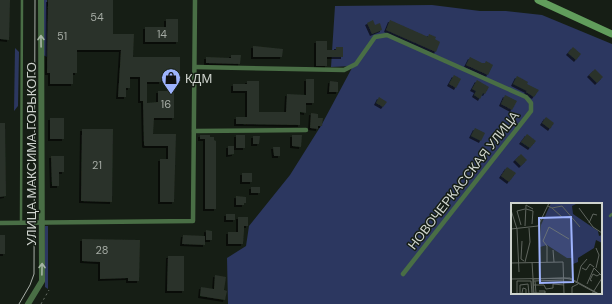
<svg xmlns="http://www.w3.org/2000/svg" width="612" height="304" viewBox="0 0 612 304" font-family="'DM Sans',sans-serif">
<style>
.green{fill:#2c3760;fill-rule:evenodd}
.building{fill:#2a3229;filter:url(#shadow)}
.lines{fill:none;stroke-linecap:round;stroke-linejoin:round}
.path{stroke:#676e66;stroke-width:1;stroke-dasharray:2 3;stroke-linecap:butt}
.service{stroke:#496e45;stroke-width:2.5}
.minor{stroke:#496e45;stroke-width:4.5}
.tertiary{stroke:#496e45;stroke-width:6}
.secondary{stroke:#619d5c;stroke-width:7}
.tram{stroke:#a8aea7;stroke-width:1}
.oneway{stroke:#a6b5a4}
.labels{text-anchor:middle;stroke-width:3;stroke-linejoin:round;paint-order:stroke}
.number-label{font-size:11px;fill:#a5aba4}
.poi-label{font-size:13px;fill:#ced3cd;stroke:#161e15;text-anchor:start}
.street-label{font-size:13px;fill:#ced3cd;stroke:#161e15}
.inset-road{fill:none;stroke:#60665f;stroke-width:1}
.view{fill:#9eb3fd;fill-opacity:0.15;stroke:#9eb3fd;stroke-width:2}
.inset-edge{fill:none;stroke:#ced3cd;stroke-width:2}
</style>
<defs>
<filter id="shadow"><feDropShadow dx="-2" dy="2" stdDeviation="0" flood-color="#0009"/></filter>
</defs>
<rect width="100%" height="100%" fill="#161e15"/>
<!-- green -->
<g class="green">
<path d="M44 0H47V57L43 55Z"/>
<path d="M432 5 480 11H506L542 15 612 44V304H228L227 258 246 246 249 226 290 175 322 124 353 66 331 67 335 6ZM512 204H601V293H512Z"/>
<path d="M15 48 19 52 18 106 14 111Z"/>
<path d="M45 226H48V289L45 287Z"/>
</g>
<!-- building -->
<g class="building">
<path d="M0 0H10L9 40 0 39Z"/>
<path d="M48 0H113V34H134L133 57H180V79H161V82H147V103L158 102V91H174V118H154L153 134H176L174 202H160V159H168V146H145L144 145 143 101H140V77H130V88H126V97H118L121 50H77V73H73V84H50V73H47Z"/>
<path d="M166 19H178V42H145V27H166Z"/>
<path d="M373 20 375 25 380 23 382 30 372 34 367 23Z"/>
<path d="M390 20 426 36 428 37 429 34 436 37 435 39 440 42 436 52 386 30Z"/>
<path d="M316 41H327V50H336V47H343V57H327V66H316Z"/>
<path d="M253 46 283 49 282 57H253Z"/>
<path d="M573 47 581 54 576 60 568 53Z"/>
<path d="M231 55H241L240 64 206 63V57L231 58Z"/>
<path d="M470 57 482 63H485L486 61 493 65 488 75 466 65Z"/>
<path d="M595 69 603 77 597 83 589 75Z"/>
<path d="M454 75 461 79 456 88 449 84Z"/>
<path d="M517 76 528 82 527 84 539 90 534 97 526 92 527 91 513 84Z"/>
<path d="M306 79H314V103H306V113L300 112V125L236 124V117H247V91H233V84H247V81H259V112H286L287 94 306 95Z"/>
<path d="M477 80 489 87 485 94 483 93 480 99 474 95 476 91 472 89Z"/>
<path d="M330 81 338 82V92H329Z"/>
<path d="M505 95 517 101 512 110 501 104Z"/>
<path d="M379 97 387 102 383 107 376 103Z"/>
<path d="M311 113 318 114V118H323L322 126H318V129L310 128Z"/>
<path d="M546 117 554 123 550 129 542 123Z"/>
<rect x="50" y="118" width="14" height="21"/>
<path d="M0 123H5L6 196 0 197Z"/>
<path d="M475 128 485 133 481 141 471 136Z"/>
<path d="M82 129H113L112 202 81 201Z"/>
<path d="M527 134 536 141 530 148 521 142Z"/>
<path d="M200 135H210V137H214V140L216 141V209H205V139H200Z"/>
<rect x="236" y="135" width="9" height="13"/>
<path d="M292 135H302L301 147 292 146Z"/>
<path d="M253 136H260L259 144H253Z"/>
<path d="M228 146H234V154L228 155Z"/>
<path d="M273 147H280V156H274Z"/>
<path d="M521 154 527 160 521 166 515 160Z"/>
<path d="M51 156H64V172H59V186H52Z"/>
<path d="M507 167 516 173 509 182 501 176Z"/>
<rect x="242" y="173" width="10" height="9"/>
<rect x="251" y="187" width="9" height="6"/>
<path d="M236 196 246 197V203H244V205H236Z"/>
<rect x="226" y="214" width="9" height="6"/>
<path d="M238 217H248V226H244V231L243 244H228V232H238Z"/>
<path d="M206 230 212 231V240H206Z"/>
<rect x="0" y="235" width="5" height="19"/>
<path d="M183 235 205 236V245L182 244Z"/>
<path d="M82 239 140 240 139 281H128V278L100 279V262L82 261Z"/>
<path d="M168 256H184V291H167Z"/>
<path d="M215 275 226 277 224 290 227 291 225 300 200 296 201 287 214 289Z"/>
</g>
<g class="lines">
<!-- path -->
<path class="path" d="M41 304 49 290"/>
<!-- service -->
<g class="service">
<path d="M610 216 612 214"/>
<path d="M21 222 22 0"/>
</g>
<!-- minor -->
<g class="minor">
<path d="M195 67 344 70 356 64 375 37 387 35 526 97 531 103V111L403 274"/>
<path d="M194 131 306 130"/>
<path d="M0 223 193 221 195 0"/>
</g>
<!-- tertiary -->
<path class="tertiary" d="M28 304 42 281 41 0"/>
<!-- secondary -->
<path class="secondary" d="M538 0 612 34"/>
<!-- tram -->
<path class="tram" d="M19 304 30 285 34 274 35 0"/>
</g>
<!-- one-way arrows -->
<defs><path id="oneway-shaft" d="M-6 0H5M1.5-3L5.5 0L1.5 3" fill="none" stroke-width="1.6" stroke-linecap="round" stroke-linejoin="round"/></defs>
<g class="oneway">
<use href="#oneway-shaft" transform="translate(41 41) rotate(-91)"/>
<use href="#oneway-shaft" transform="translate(42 269) rotate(-89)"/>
</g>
<!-- icons -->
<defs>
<symbol id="shop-pin" viewBox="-11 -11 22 30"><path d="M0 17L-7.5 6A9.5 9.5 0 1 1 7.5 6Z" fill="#9eb3fd" stroke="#161e15"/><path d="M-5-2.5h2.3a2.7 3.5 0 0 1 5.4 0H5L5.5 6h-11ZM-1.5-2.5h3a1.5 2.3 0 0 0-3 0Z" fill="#111"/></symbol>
</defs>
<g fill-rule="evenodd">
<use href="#shop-pin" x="160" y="67" width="22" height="30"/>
</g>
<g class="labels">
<!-- number labels -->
<g class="number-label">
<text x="97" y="21">54</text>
<text x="162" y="38">14</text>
<text x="62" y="40">51</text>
<text x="166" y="108">16</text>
<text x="97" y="169">21</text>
<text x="102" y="254">28</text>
</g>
<!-- poi labels -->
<g class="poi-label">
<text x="185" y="83">КДМ</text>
</g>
<!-- street labels -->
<g class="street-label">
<text transform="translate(31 154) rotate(-90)" y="5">УЛИЦА МАКСИМА ГОРЬКОГО</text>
<text transform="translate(463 180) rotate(-52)" y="5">НОВОЧЕРКАССКАЯ УЛИЦА</text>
</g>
</g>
<!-- overview -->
<g transform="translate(511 203)">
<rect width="91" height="91" fill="#161e15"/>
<path d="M40 0H67L61 3 62 11 87 28 88 33 91 32V40L85 37 83 45 67 55V59L62 61 61 55H56L36 42 29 44 30 22Z" fill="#2c3760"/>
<path class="inset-road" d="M37 3 41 5 51 3 69 24M41 5 51 14M68 5 82 24 91 30M15 6 22 8 21 21M0 7 6 26 8 69M78 20 82 11 86 12M10 22 6 8 14 6M14 23 15 2 22 6M0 26 27 23 38 0M11 38 10 56 13 58M42 47 43 59M0 58V76M14 59 19 39 18 25M21 59 23 91M36 59V43L32 38 38 24 58 36M0 60 52 59 53 91M71 65 75 67 79 61 83 64M85 65 88 52 85 45M0 76 59 75 88 91M6 78H20L21 91M22 78 53 77M24 78 25 90M81 78 79 77 82 71 86 73 89 71M66 79 70 63 76 56M76 81 83 65 91 73M23 82H33L35 86 42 85V81L53 82M11 90 12 85 15 86V90M23 90H34V88H28M6 91V78M9 91V82L17 81 18 91M22 91V76L53 75 59 76 87 91M61 91V84L67 81M81 91 91 75"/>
<path class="view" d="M60 14 62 79 29 80 28 15Z"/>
<rect width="91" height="91" class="inset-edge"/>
</g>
</svg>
